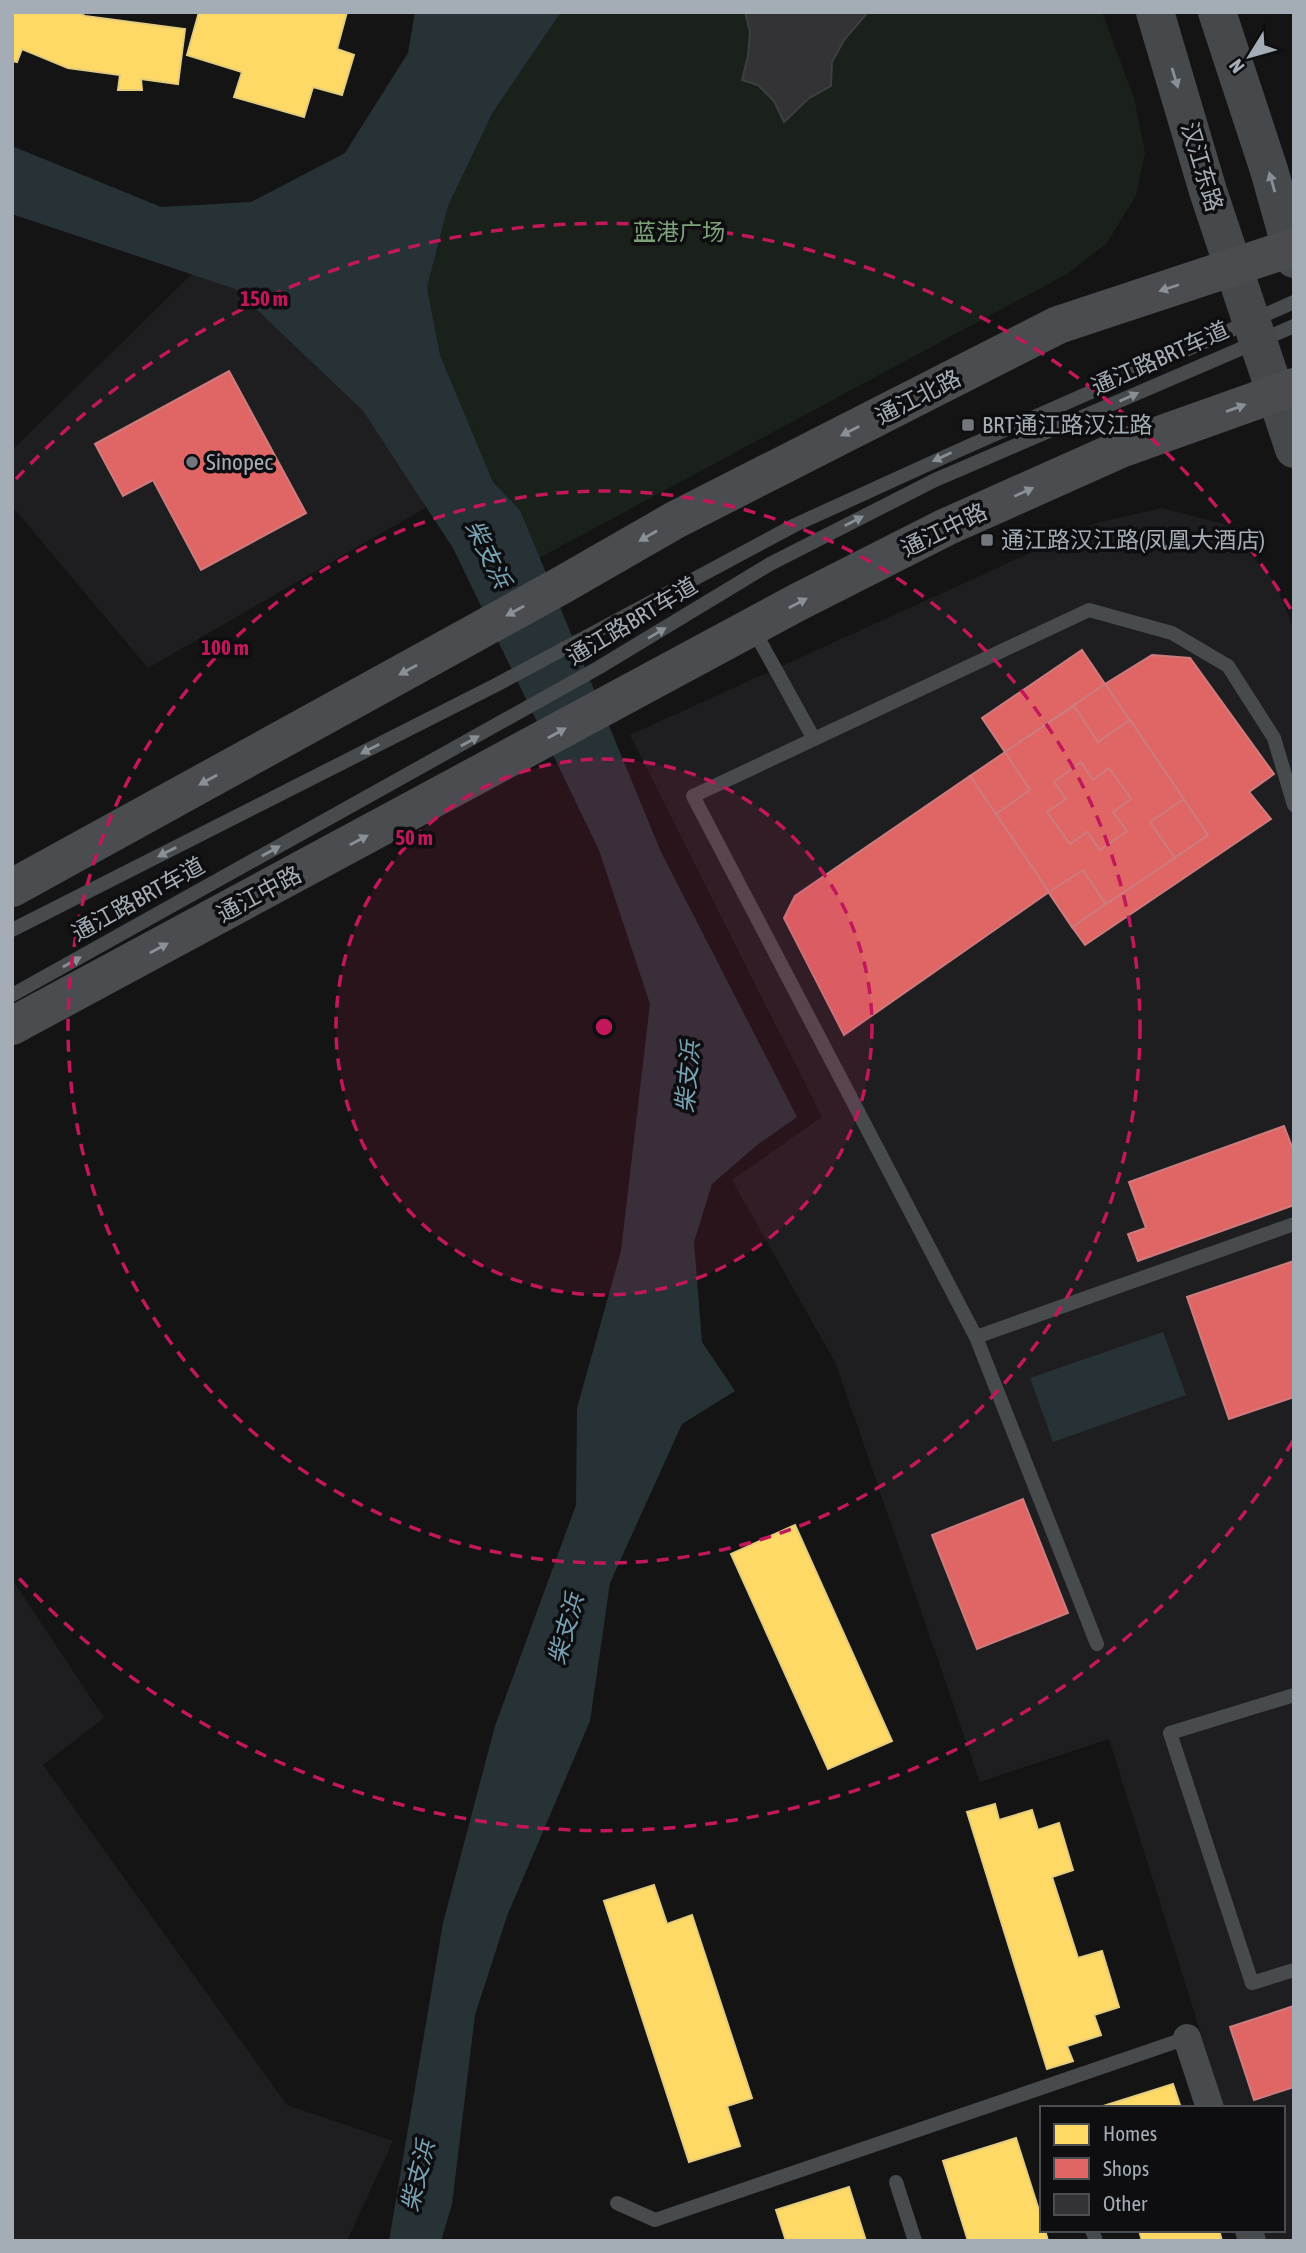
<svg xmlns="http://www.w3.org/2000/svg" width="1306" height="2253" viewBox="0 0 1306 2253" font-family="'Asap Condensed','Noto Sans SC',sans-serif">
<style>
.built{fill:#1e1e20}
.green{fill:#1a211a}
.water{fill:#273236}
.homes{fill:#ffd966;stroke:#e4cc7e;stroke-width:2}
.shops{fill:#e06666;stroke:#ce7b7e;stroke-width:2}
.building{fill:#333335;stroke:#3c3f40;stroke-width:2}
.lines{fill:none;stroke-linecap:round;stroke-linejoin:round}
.lane{stroke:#484b4d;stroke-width:14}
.street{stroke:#484b4d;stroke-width:28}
.secondary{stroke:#46494b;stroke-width:38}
.primary{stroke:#4a4c4f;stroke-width:38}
.oneway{fill:#888f96}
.oneway2{fill:#899097}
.oneway3{fill:#889096}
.ring{fill:none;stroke:#c2185b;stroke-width:3.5;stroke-dasharray:12 9}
.poi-dot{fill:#72777d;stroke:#0e0e10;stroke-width:2.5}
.labels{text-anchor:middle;stroke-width:7;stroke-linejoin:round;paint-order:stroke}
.street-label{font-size:23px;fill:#a4adb6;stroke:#0e0e10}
.park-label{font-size:23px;fill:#7ea379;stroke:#0e0e10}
.poi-label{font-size:23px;fill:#a4adb6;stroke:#0e0e10;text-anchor:start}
.water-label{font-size:24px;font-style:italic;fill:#78a2b4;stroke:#0e0e10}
.centre{fill:#c2185b;stroke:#0e0e10;stroke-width:3.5}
.ring-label{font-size:21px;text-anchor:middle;font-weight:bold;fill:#c2185b;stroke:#0e0e10;stroke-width:7;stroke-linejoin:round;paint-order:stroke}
</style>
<rect width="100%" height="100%" fill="#141414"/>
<!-- built -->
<g class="built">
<path d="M192 274 235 289 363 411 427 507 148 668 12 506V450Z"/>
<path d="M1162 508 1223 524 1275 582 1294 630V2241H1267L1264 2230H1283V2108H1224L1109 1739 980 1782 836 1364 732 1180 822 1117 630 735 1096 523Z"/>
<path d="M12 1579 104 1718 43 1765 287 2105 393 2141 347 2241H12Z"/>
</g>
<!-- green -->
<path class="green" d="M561 12H1102L1134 98 1145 153 1136 195 1107 243 1067 274 539 558 520 510 493 482 440 355 427 287 448 206 493 112Z"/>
<!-- water -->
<g class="water">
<path d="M415 12H561L493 112 448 206 427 287 440 355 493 482 520 510 661 852 797 1117 757 1145 712 1184 694 1242 702 1342 735 1391 682 1424 610 1583 590 1721 507 1916 475 2015 452 2204 441 2241H389L443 1923 495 1726 576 1505 577 1408 621 1251 650 1004 599 850 453 548 363 411 235 289 12 214V146L161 207 251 202 345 153 408 53Z"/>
<path d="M1163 1332 1186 1395 1053 1442 1030 1378Z"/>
</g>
<!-- homes -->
<g class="homes">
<path d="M12 12H76L85 16 185 29 178 84 141 79 142 90H118L120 75 68 68 22 49 17 62 12 61Z"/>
<path d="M199 12H347L337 49 354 55 342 95 313 87 304 117 234 97 242 72 187 55Z"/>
<path d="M795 1525 892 1741 828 1769 731 1554Z"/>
<path d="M995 1804 999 1820 1032 1810 1038 1830 1059 1823 1073 1870 1052 1877 1078 1958 1102 1951 1119 2007 1094 2015 1101 2035 1067 2046 1073 2061 1047 2069 967 1812Z"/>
<path d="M654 1885 667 1924 692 1915 752 2098 727 2106 740 2146 689 2162 604 1901Z"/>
<path d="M1173 2084 1181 2108H1100V2107Z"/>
<path d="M1016 2138 1042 2220V2230H1045L1048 2241H968L943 2161Z"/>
<path d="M849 2187 866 2241H786L776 2210Z"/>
<path d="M1139 2230H1219L1222 2241H1142Z"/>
</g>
<!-- shops -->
<g class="shops">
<path d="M229 371 306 513 201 570 153 480 123 496 95 444Z"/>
<path d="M1082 650 1105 684 1005 752 982 718Z"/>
<path d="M1152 655 1190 658 1274 774 1249 792 1271 819 1085 945 1072 927 1208 835 1105 684Z"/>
<path d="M1105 684 1208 835 1072 927 970 776Z"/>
<path d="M1074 706 1098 742 1130 720 1184 799 1150 822 1175 858 1106 904 1083 870 1049 892 996 814 1030 790 1005 752Z"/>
<path d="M1081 762 1093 780 1109 768 1131 799 1113 812 1127 831 1100 850 1087 832 1070 844 1047 812 1066 799 1054 782Z"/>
<path d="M970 776 1049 892 844 1035 784 918 795 896Z"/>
<path d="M1284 1126 1294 1152V1205L1138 1261 1128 1234 1146 1228 1129 1182Z"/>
<path d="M1294 1261V1397L1229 1419 1187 1297Z"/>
<path d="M1023 1499 1068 1613 977 1649 932 1535Z"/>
<path d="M1294 2006V2087L1254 2100 1230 2027Z"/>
</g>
<!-- building -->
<path class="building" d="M745 12H868L844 40 832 62 831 86 809 98 784 122 774 101 758 85 742 80 748 56 750 32Z"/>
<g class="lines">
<!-- lane -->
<g class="lane">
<path d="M752 627 814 739"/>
<path d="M12 930 496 685 795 525 953 453 1294 302"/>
<path d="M12 995 598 668 770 564 935 480 1294 326"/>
<path d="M976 1337 1294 1224"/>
<path d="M1097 1644 976 1337 693 796 1089 610 1172 633 1228 666 1274 738 1294 805"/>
<path d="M1294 1695 1170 1733 1252 1983 1294 1970"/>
<path d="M896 2182 915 2241"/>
<path d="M617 2203 655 2220 1187 2038"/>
<path d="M1092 2230 1096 2241"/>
</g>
<!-- street -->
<g class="street">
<path d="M1187 2038 1210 2108"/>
<path d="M1249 2230 1252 2241"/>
</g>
<!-- secondary -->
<g class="secondary">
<path d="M1155 12 1208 191 1294 449"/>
<path d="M1217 12 1269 170 1294 259"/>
</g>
<!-- primary -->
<g class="primary">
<path d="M12 888 562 585 675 520 1058 325 1294 247"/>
<path d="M12 1026 798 602 946 527 1123 448 1294 387"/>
</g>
</g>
<!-- one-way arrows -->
<defs><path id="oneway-solid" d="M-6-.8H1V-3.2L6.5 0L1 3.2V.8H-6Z" transform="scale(1.75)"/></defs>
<g class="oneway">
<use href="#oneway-solid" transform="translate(1175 78) rotate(73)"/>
<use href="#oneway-solid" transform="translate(1272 182) rotate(-106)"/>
</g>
<g class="oneway2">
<use href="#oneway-solid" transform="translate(1169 288) rotate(162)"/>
<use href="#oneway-solid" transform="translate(1236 408) rotate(-20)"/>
<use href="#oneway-solid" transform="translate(850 431) rotate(153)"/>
<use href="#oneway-solid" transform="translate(1024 492) rotate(-24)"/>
<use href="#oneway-solid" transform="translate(648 536) rotate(150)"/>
<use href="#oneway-solid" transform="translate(798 603) rotate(-28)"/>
<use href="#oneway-solid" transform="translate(515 611) rotate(151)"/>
<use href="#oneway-solid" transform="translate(408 670) rotate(151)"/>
<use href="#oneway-solid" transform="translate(557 733) rotate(-29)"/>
<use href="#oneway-solid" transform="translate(208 780) rotate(151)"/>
<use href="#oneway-solid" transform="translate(359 840) rotate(-28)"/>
<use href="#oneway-solid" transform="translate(159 948) rotate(-28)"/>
</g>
<g class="oneway3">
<use href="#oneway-solid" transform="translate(1129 397) rotate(-24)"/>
<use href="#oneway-solid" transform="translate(942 457) rotate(155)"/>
<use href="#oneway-solid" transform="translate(854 521) rotate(-27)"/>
<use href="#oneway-solid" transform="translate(657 633) rotate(-31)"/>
<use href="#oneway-solid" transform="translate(470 741) rotate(-29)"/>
<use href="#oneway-solid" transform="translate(370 749) rotate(153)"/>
<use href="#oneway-solid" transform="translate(271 851) rotate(-29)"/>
<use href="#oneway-solid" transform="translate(167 852) rotate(153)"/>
<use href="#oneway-solid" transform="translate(72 962) rotate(-29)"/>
</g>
<!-- distance rings -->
<circle cx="604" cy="1027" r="268" fill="#c2185b" fill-opacity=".12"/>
<g class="ring">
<circle cx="604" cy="1027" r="268"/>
<circle cx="604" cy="1027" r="536"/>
<path d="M1293 1441A804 804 0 0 1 16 1575M16 479A804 804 0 0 1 1293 613"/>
</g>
<!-- markers -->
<g class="poi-dot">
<rect x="961" y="418" width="14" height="14" rx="3.5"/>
<circle cx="192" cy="462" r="7"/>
<rect x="980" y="533" width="14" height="14" rx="3.5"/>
</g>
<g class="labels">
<!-- street labels -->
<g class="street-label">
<text transform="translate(1202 167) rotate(73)" y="8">汉江东路</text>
<text transform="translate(1160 358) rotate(-24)" y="8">通江路BRT车道</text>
<text transform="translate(918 397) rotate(-27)" y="8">通江北路</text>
<text transform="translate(944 530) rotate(-26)" y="8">通江中路</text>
<text transform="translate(632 621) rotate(-31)" y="8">通江路BRT车道</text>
<text transform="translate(259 894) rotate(-28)" y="8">通江中路</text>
<text transform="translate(138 899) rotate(-29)" y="8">通江路BRT车道</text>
</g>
<!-- park labels -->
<g class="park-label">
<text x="679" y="240">蓝港广场</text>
</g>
<!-- poi labels -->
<g class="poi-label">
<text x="982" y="433">BRT通江路汉江路</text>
<text x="206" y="470">Sinopec</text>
<text x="1001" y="548">通江路汉江路(凤凰大酒店)</text>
</g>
<!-- water labels -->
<g class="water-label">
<text transform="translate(488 554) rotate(64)" y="8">柴支浜</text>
<text transform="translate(688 1077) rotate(-85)" y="8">柴支浜</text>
<text transform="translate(566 1629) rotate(-74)" y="8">柴支浜</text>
<text transform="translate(418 2176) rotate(-76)" y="8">柴支浜</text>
</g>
</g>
<circle cx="604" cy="1027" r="10" class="centre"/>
<g class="ring-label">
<text x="264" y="306">150 m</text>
<text x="225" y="655">100 m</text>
<text x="414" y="845">50 m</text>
</g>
<!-- border -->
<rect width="1306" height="2253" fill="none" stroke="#a4adb6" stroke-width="28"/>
<!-- legend -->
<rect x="1040" y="2106" width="245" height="126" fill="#0e0e10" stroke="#4a4e52" stroke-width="2"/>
<rect x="1054" y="2124" width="35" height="21" fill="#ffd966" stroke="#4a4e52" stroke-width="2"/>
<text x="1103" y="2141" font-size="21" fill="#a4adb6">Homes</text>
<rect x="1054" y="2158" width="35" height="21" fill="#e06666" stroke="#4a4e52" stroke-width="2"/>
<text x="1103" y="2176" font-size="21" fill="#a4adb6">Shops</text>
<rect x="1054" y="2194" width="35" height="21" fill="#333335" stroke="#4a4e52" stroke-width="2"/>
<text x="1103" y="2211" font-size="21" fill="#a4adb6">Other</text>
<!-- north arrow -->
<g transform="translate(1250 56) rotate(233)" stroke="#0e0e10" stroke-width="5" paint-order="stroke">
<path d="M0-5L12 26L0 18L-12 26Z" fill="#a4adb6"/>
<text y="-10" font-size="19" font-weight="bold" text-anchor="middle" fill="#a4adb6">N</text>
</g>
</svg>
